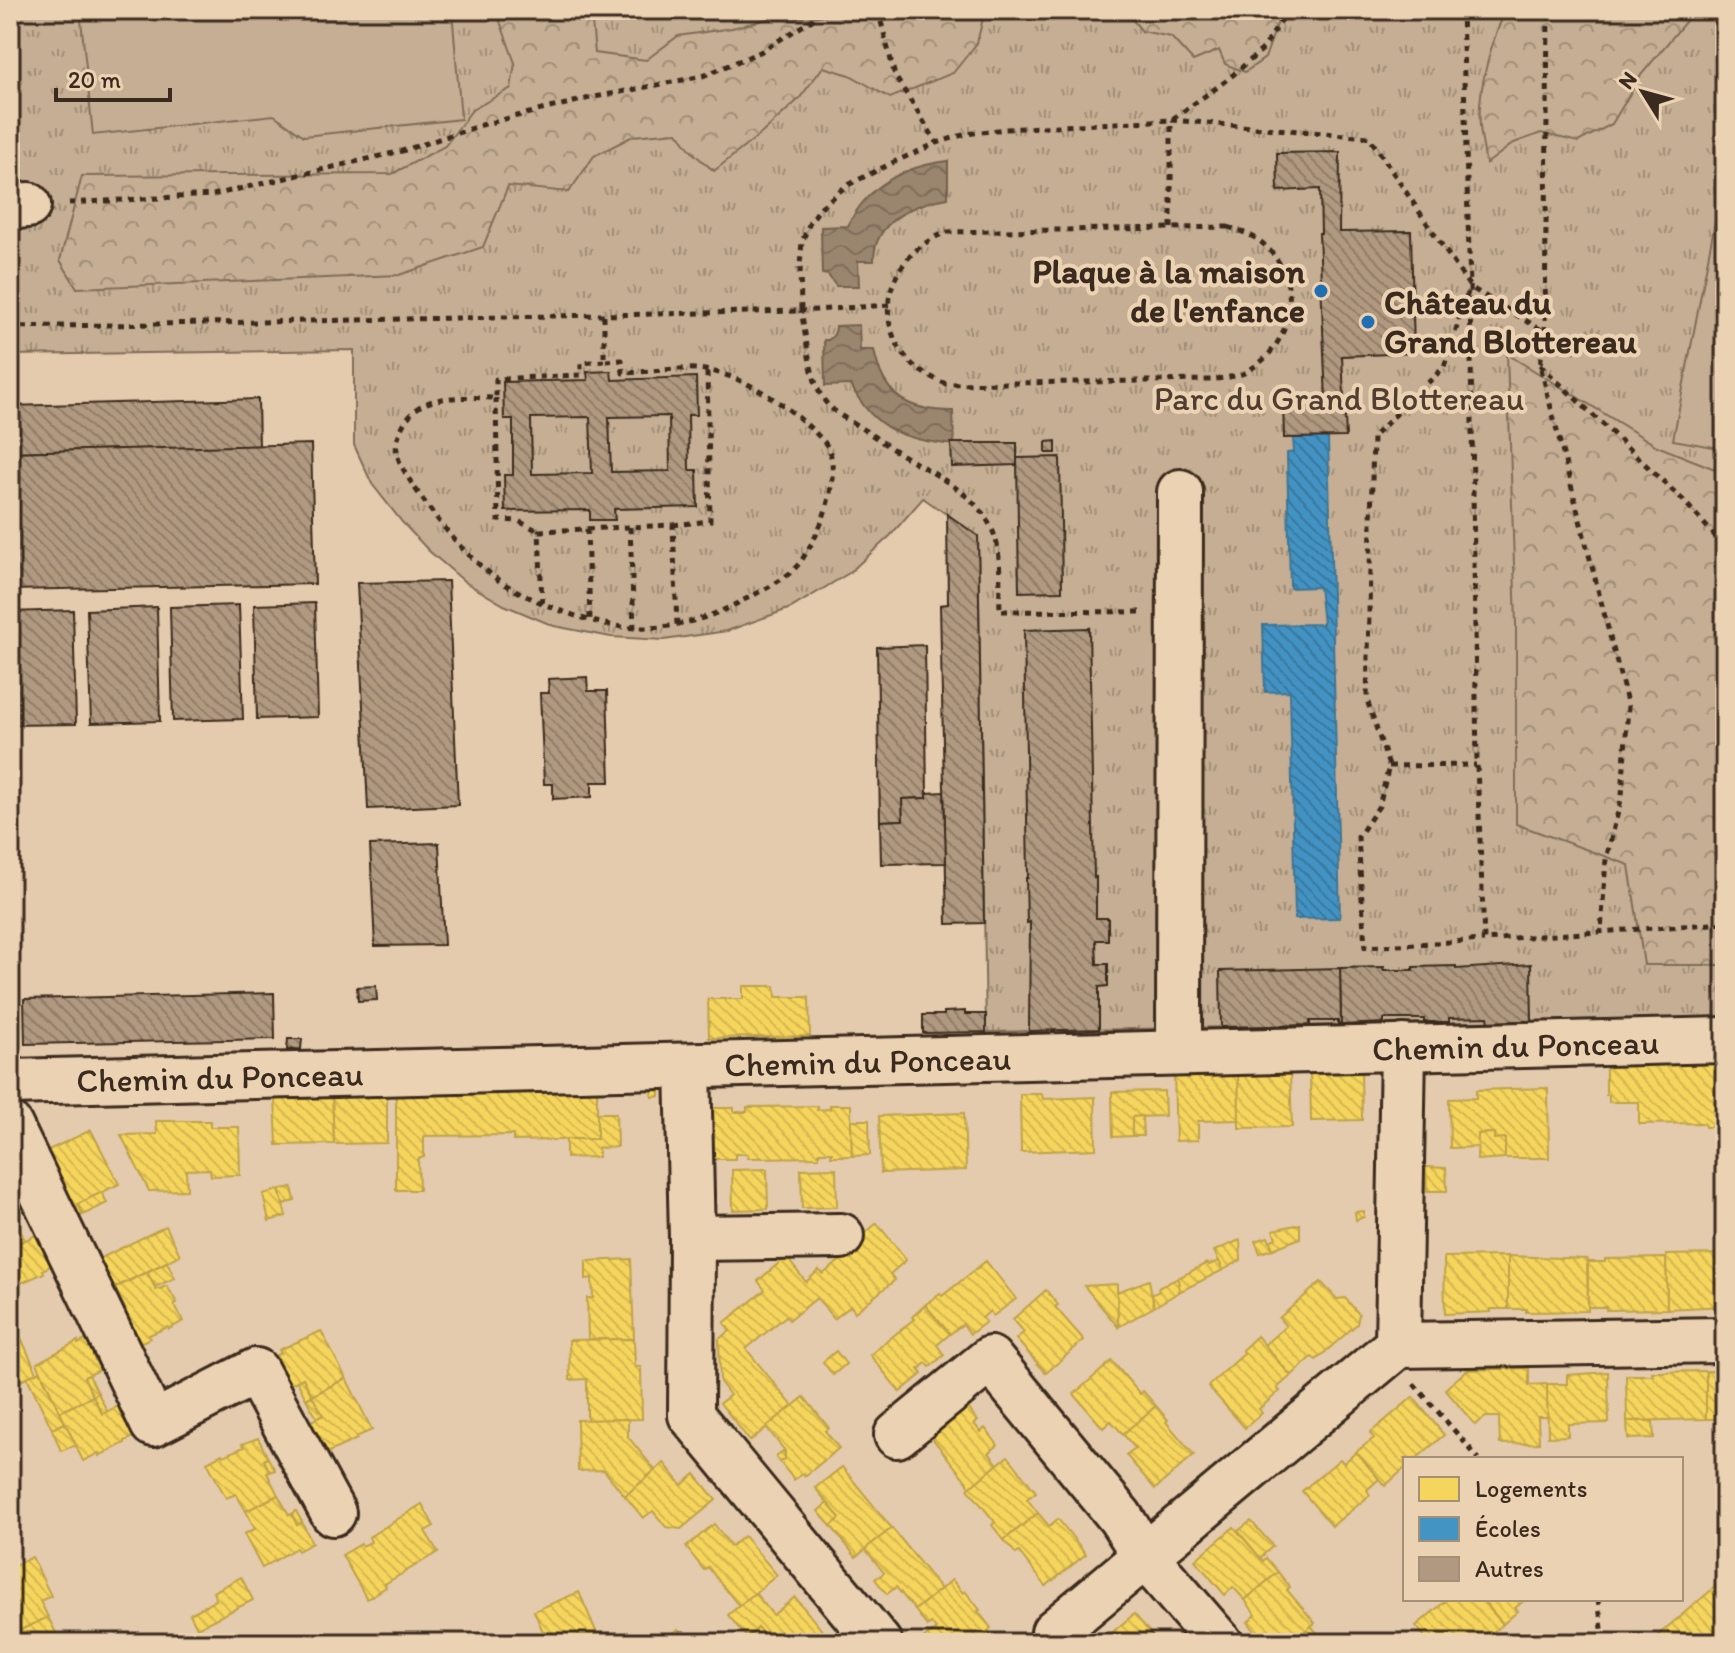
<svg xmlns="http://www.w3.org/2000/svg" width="1735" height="1653" viewBox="0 0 1735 1653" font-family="Itim,sans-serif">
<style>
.grass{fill:url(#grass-tufts);stroke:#806c58;stroke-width:2}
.forest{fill:url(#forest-crowns);stroke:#806c58;stroke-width:2}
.garden{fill:#c5ae93;stroke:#806c58;stroke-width:2}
.water{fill:url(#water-waves);stroke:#74614e;stroke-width:2}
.homes{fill:url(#homes-back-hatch);stroke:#bea249;stroke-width:2}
.schools{fill:url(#schools-back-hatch);stroke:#417492;stroke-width:2}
.building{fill:url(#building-back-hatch);stroke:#3b2a1e;stroke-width:2;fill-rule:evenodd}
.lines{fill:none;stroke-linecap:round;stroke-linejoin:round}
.minor-casing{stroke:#3b2a1e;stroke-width:50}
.path{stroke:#3b2a1e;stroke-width:5;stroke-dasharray:6 6;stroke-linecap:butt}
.minor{stroke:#ebd2b3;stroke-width:44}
.poi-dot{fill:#1f6fb2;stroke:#ebd2b3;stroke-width:3}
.labels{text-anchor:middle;stroke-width:8;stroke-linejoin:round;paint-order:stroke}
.poi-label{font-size:34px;font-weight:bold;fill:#3b2a1e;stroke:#ebd2b3;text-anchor:end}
.park-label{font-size:34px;fill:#503e30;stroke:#ebd2b3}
.street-label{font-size:34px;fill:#3b2a1e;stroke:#ebd2b3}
</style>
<defs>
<pattern id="grass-tufts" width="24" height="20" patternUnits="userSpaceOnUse" patternTransform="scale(2)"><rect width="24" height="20" fill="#c5ae93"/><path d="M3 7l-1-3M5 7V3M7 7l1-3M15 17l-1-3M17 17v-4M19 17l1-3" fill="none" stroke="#a18e77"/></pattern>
<pattern id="forest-crowns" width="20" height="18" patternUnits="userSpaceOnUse" patternTransform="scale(2)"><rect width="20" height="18" fill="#c5ae93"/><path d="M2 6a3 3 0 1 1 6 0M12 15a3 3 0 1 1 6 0" fill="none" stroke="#a18e77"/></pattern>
<pattern id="water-waves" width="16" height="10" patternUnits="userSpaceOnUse" patternTransform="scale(2)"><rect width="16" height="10" fill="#9a856e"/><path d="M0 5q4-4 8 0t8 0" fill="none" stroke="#7f6d5a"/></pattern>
<pattern id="homes-back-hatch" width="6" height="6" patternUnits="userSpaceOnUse" patternTransform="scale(2)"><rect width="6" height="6" fill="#f6d55c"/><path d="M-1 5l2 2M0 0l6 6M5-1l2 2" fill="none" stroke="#d4b750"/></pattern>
<pattern id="schools-back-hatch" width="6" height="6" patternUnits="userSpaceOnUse" patternTransform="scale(2)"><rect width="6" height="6" fill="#4393c3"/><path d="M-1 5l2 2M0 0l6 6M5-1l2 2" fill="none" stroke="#39789e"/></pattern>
<pattern id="building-back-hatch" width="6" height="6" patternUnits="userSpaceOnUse" patternTransform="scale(2)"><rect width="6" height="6" fill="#b09980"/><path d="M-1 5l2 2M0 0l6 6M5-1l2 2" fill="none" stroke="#907d68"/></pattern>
</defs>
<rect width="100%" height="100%" fill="#e4cbad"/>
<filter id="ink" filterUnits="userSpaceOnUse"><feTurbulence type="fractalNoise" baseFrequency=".0125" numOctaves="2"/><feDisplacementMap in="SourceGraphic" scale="16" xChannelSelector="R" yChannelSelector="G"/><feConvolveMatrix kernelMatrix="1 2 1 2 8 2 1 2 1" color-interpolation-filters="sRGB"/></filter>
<g filter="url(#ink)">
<!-- grass -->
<path class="grass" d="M10 10H1725V1017L986 1032 978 536 923 498 890 536 849 573 791 608 727 631 664 640 611 637 554 626 504 605 465 582 429 551 402 522 372 484 354 445V350L10 355Z"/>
<!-- forest -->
<g class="forest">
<path d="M496 10H592L591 12 595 53 646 60 678 36 732 28 776 17 807 18 835 13 838 10H985L977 43 953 73 890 98 850 75 823 67 799 99 763 132 714 171 693 153 677 132 633 136 594 156 569 192 508 186 483 247 399 275 77 288 60 260 82 176 392 174 445 146 472 110 511 88 515 63Z"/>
<path d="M1124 10H1282L1265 58 1245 72 1225 64 1219 50 1193 61 1171 37 1142 31Z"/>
<path d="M1506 10H1695L1641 75 1612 124 1578 142 1541 133 1514 143 1486 164C1484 151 1481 139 1480 126 1477 92 1491 41 1506 10Z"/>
<path d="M1507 354 1657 446 1725 473V965H1644L1629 865 1516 824V624Z"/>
</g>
<!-- garden -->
<g class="garden">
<path d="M80 10H452L461 119 304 136 274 115 93 135Z"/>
<path d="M661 10H739L662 18Z"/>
<path d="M1725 170V449L1673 440Z"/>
</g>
<!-- water -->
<g class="water">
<path d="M948 161V198C915 203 873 221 874 261H858L859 286H836L828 275 822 274 821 227 848 226C867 185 905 166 948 161Z"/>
<path d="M859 325 860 350H874C883 397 908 411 953 411L954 445C906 440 874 431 851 385L825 386 824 340H828C834 337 836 332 836 326Z"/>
</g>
<!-- homes -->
<g class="homes">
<path d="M743 986H775L776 997H809L810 1036 709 1038 708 999H743Z"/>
<path d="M1725 1061V1127H1705L1704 1123 1639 1124V1102H1609V1095H1606V1064Z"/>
<path d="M1361 1069 1362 1120 1311 1121 1310 1070Z"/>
<path d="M1290 1071 1292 1127 1239 1128 1238 1072Z"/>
<path d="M1238 1072 1239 1120 1198 1121V1140L1176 1141 1174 1074Z"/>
<path d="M652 1087H660V1096L652 1097Z"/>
<path d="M1548 1088 1549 1158H1505V1138L1494 1139V1133L1478 1134V1147L1450 1148 1449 1099 1476 1098V1090Z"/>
<path d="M597 1089V1139L513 1141V1135L424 1136V1157L418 1159 419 1190H396V1094Z"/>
<path d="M1164 1091 1165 1116 1132 1117V1136L1113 1137 1112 1092Z"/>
<path d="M387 1094V1143L334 1144 332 1095Z"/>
<path d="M1020 1094H1042L1043 1099 1095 1097 1096 1149 1021 1152Z"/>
<path d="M332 1095 334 1144 277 1145 275 1097Z"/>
<path d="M830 1105H851L852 1156H831L832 1152H819V1157L748 1158V1154H735V1159H714L713 1108H734V1112H747V1107L818 1106 817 1110 830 1109Z"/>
<path d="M597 1113H616L617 1147 598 1148V1157L566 1158V1139H597Z"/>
<path d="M964 1113 966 1170 881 1173 879 1116Z"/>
<path d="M1142 1116 1143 1136H1132V1117Z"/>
<path d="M851 1120H869L870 1155 852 1156Z"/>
<path d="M156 1121H210V1127H239L240 1175 211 1176 210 1169 186 1170 187 1190 149 1191 121 1135 157 1134Z"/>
<path d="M91 1130 119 1184 78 1204 83 1215 75 1218 42 1153Z"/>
<path d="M1494 1133V1139L1505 1138V1158L1477 1160 1478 1134Z"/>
<path d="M10 1164 19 1180 11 1184 18 1199 10 1203Z"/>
<path d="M1426 1167 1446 1168 1447 1191H1427Z"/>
<path d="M836 1168 837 1207 802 1208 801 1169Z"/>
<path d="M767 1169 768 1209 733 1210 732 1170Z"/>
<path d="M292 1187 295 1201 283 1204 279 1190Z"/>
<path d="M279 1190 286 1216 269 1221 263 1194Z"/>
<path d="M102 1192 107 1203 83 1215 78 1204Z"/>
<path d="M1364 1211V1217L1356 1220 1355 1212Z"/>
<path d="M15 1220 25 1240 19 1243 11 1224Z"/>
<path d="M877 1223 906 1260 890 1274 895 1280 855 1312 851 1306 834 1319 817 1298 789 1320 786 1316 746 1349 793 1406 750 1441 720 1403 730 1395 720 1382 719 1339 730 1331 724 1323 765 1290 758 1281 786 1257 806 1282 819 1270 823 1274 865 1241 862 1236Z"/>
<path d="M11 1224 19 1243 36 1235 43 1249 50 1246 57 1262 43 1270 44 1273 19 1284 17 1281 10 1285Z"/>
<path d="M1300 1224V1238L1273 1249 1270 1241 1276 1238 1273 1230Z"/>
<path d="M166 1226 180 1255 108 1291 93 1262Z"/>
<path d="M1268 1237 1273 1249 1260 1253 1255 1241Z"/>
<path d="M1240 1240 1241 1260 1223 1270 1214 1251Z"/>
<path d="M1725 1254V1306L1667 1309 1666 1255Z"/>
<path d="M1508 1256V1309H1491V1312L1445 1314 1444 1257Z"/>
<path d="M1508 1256 1587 1259 1588 1311 1526 1312V1309H1508Z"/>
<path d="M1666 1258 1667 1309 1606 1310V1307H1588V1262H1605V1259Z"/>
<path d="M631 1259 634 1339H588L587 1298H593L592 1278 586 1279V1261Z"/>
<path d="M986 1261 1016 1299 993 1316 990 1311 982 1318 986 1322 970 1334 963 1324 950 1334 925 1305 940 1293 942 1296Z"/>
<path d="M1219 1261 1223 1270 1179 1292 1178 1278 1207 1263 1209 1265Z"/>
<path d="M167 1262 175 1278 155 1287 147 1272Z"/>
<path d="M147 1272 156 1290 167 1286 177 1303 174 1304 183 1321 169 1329 168 1327 149 1335 150 1338 134 1346 123 1311 126 1310 115 1288Z"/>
<path d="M1178 1278 1179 1292 1154 1307 1152 1295 1159 1291 1158 1288Z"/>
<path d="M1149 1280 1154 1307 1118 1327 1117 1292Z"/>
<path d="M1321 1282 1337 1299 1345 1298 1359 1314 1357 1324 1316 1360 1312 1357 1291 1376 1264 1345 1286 1326 1279 1318Z"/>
<path d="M1117 1284V1292L1118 1327 1084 1286Z"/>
<path d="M1046 1290 1058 1305 1055 1307 1084 1340 1046 1373 1016 1339 1024 1332 1013 1319Z"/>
<path d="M925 1305 950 1334 937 1345 944 1355 930 1367 926 1363 919 1369 922 1374 900 1392 870 1355 914 1319 912 1317Z"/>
<path d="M17 1329 37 1373 21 1381 10 1357V1333Z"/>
<path d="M321 1331 346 1378 312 1396 303 1378 287 1386 266 1360 281 1353 279 1350Z"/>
<path d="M93 1336 101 1353 93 1356 100 1370 84 1377 93 1396 60 1412 37 1363 78 1341V1344Z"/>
<path d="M1257 1336 1291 1376 1277 1388 1280 1391 1259 1409 1262 1413 1245 1428 1208 1386 1245 1353 1242 1350Z"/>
<path d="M634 1339 635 1367H641L642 1419 587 1420V1379L570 1380 569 1340Z"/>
<path d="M836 1351 846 1364 833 1375 823 1362Z"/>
<path d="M1112 1361 1140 1394 1143 1391 1156 1406 1123 1434 1111 1421 1103 1428 1074 1394Z"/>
<path d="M1529 1368V1385L1547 1384 1548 1417H1538L1539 1443 1500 1444 1499 1417H1486L1475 1425 1445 1389 1467 1370Z"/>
<path d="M40 1371 65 1423 52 1429 27 1377Z"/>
<rect x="1706" y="1371" width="19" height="48"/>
<path d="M1706 1371V1419L1627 1421 1626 1375H1653L1652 1372Z"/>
<path d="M1608 1372 1609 1423 1568 1424V1436L1548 1437 1547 1384H1567V1375Z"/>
<path d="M89 1375 98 1393 93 1396 84 1377Z"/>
<path d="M303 1378 312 1396 306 1399 297 1381Z"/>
<path d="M346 1378 372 1430 356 1437 357 1439 316 1458 307 1423 323 1415 312 1396Z"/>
<path d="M98 1393 107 1411 102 1414 93 1396Z"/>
<path d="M93 1396 102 1414 118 1406 125 1422 132 1418 140 1434 125 1441V1443L99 1456V1453L83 1461 60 1412Z"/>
<path d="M312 1396 323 1415 317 1418 306 1399Z"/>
<path d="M804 1397 829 1428 825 1431 839 1448 805 1476 804 1473 794 1480 780 1462 785 1459V1451L766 1427Z"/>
<path d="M1413 1397 1444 1435 1416 1459H1405V1468L1385 1486 1356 1452 1374 1438 1370 1433Z"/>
<path d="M961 1398 978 1421 974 1424 981 1432 985 1428 998 1445 989 1453 998 1464 971 1487 924 1428Z"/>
<path d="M1156 1406 1168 1420 1166 1422 1194 1455 1155 1489 1126 1455 1135 1448 1123 1434Z"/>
<path d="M628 1419V1437L655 1470 625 1496 604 1470 578 1471 577 1420Z"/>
<path d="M1627 1421H1653L1654 1438 1628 1439Z"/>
<path d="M65 1423 76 1445 61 1451 52 1429Z"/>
<path d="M258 1438 268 1458 264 1460 270 1472 267 1473 278 1495 246 1511 236 1494 226 1498 207 1462 222 1454 223 1456 244 1447 242 1444Z"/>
<path d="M784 1450 785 1459 780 1462 776 1457Z"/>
<path d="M1356 1452 1379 1479 1367 1490 1370 1495 1332 1526 1302 1491 1340 1459 1344 1463Z"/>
<path d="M1008 1456 1036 1492 1027 1499 1038 1513 1004 1540 992 1525 995 1522 968 1489Z"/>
<path d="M268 1458 275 1470 270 1472 264 1460Z"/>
<path d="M664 1463 682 1485 695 1474 716 1500 681 1529 666 1527 653 1511 643 1518 625 1496Z"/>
<path d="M842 1467 892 1528 856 1557 831 1526 840 1518 815 1488Z"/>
<path d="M10 1485 18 1502 10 1506Z"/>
<path d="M278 1495 289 1515 292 1514 297 1525 302 1522 312 1543 298 1551 296 1548 262 1568 244 1534 255 1529 246 1511Z"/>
<path d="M827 1503 840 1518 831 1526 818 1511Z"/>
<path d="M422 1504 434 1526 425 1531 438 1552 385 1584 386 1587 367 1599 342 1555 361 1544 362 1546 371 1542 369 1537Z"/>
<path d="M296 1511 302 1522 297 1525 292 1514Z"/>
<path d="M1038 1513 1049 1526 1058 1519 1086 1554 1046 1586 1019 1552 1016 1554 1004 1540Z"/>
<path d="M1251 1521 1273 1546 1260 1558 1238 1531Z"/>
<path d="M714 1524 731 1546 744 1536 777 1575 739 1606 708 1567 704 1570 686 1547Z"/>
<path d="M1234 1527 1263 1561 1266 1558 1278 1572 1245 1600 1233 1587 1225 1595 1195 1560Z"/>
<path d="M892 1528 941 1589 915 1610 896 1587 887 1594 875 1579 884 1573 865 1549Z"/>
<path d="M32 1557 51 1596 40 1601 48 1617 10 1635V1567Z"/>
<path d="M1278 1572 1290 1587 1287 1590 1315 1623 1292 1643H1264L1248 1622 1256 1615 1245 1600Z"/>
<path d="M241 1577 253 1600 197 1628 190 1614 216 1600 213 1592Z"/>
<path d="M1718 1577 1725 1580V1641L1722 1643H1664L1658 1635 1714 1588Z"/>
<path d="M952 1580 963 1593 965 1591 980 1610 978 1611 991 1628 988 1631 998 1643H927L923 1639 936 1629 931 1623 927 1626 915 1610Z"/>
<path d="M579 1592 598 1636 603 1634 607 1643H548L534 1611Z"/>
<path d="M755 1593 773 1615 795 1597 827 1637 821 1643H770L758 1628 747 1638 728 1615Z"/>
<path d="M1448 1599H1482L1503 1624 1483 1640 1480 1636 1472 1643H1430L1416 1626Z"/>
<path d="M1482 1599H1526L1515 1608 1518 1611 1503 1624Z"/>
<path d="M1134 1614 1159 1643H1100Z"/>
<path d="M48 1617 61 1643H10V1635Z"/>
<path d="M1311 1626 1326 1643H1292Z"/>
<path d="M758 1628 770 1643H741L747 1638Z"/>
<path d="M678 1630 688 1643H649Z"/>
</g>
<!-- schools -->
<path class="schools" d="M1328 437 1340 918 1295 919 1290 691 1265 692 1263 625 1323 624 1319 587 1290 588 1287 453 1294 452 1293 438Z"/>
<!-- building -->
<g class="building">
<path d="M1340 152 1339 232 1411 231 1414 353 1342 356 1346 437 1284 438 1283 401H1326L1319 233H1321L1320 189 1278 191 1277 153Z"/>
<path d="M611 371 612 380 696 377 697 415H688L689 470H697L698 507 614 509 615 520H590V510L505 511 504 475H513V419H504L503 382 588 380 587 372ZM669 416 670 471 611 472 609 417ZM590 417 592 473 532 474 531 418Z"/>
<path d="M258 399 259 446 10 452V406Z"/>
<path d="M1056 441V453H1046V442Z"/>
<path d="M951 443H1017V465L952 467Z"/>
<path d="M311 444 315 584 10 590V452Z"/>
<path d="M1060 457 1062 591 1019 592 1017 458Z"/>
<path d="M947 514 978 536 984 923 947 924 940 605 948 604Z"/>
<path d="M448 581 458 805 368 809 357 583Z"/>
<path d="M315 603 318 717 257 719 254 605Z"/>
<path d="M239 605 243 719 173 721 170 607Z"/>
<path d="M157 607 160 721 91 723 87 610Z"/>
<path d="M73 610 76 724 10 725V612Z"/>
<path d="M1089 628 1094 878 1096 877V918H1108V940H1096L1097 964H1108V986L1099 987V1029L1029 1031 1030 922 1027 923 1026 878H1028L1024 630Z"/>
<path d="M925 645 927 798 902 799 903 820 880 821 877 647Z"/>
<path d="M587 677 588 691H607L610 782H592V797L553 799V784H544L540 693H549L548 679Z"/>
<path d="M944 792 946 863 881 864 880 821 903 820 902 799 927 798V793Z"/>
<path d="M439 843 444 945 375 946 370 845Z"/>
<path d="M1531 964 1532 1021 1489 1022 1488 1017 1449 1018V1022H1424V1019H1384V1023L1341 1025 1340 968 1384 967 1383 970H1413V967L1456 966V969Z"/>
<path d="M1340 968 1341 1025 1338 1024V1021H1310V1025L1221 1027 1220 971Z"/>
<path d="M376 986 377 1000 358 1001 357 987Z"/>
<path d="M274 993 275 1039 25 1044 24 999Z"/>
<path d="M965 1011V1014H986V1032L923 1033V1015H944V1012Z"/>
<path d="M288 1039H302L301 1049 287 1050Z"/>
</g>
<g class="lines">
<defs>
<g id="minor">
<path d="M10 207 28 205"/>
<path d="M1179 1053 1180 492"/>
<path d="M688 1066 692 1238 691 1415 879 1643"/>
<path id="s1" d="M10 1082 1725 1040"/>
<path d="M10 1126 153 1424 256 1371 333 1513"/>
<path d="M692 1238 841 1236"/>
<path d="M1398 1345 1725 1340"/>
<path d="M897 1435 990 1359 1120 1517 1145 1556 1220 1643"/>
<path d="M1054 1632 1398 1345 1403 1047"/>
</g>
</defs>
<!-- minor casing -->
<use href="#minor" class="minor-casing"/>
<!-- path -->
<g class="path">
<path d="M878 10 895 76 937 143"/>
<path d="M1462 10 1470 287 1477 765 1484 940 1725 923"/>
<path d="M69 203 213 195 402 151 485 124 590 98 703 76 760 52 812 20 817 10"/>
<path d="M1228 227C1239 231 1251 234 1261 242 1302 276 1297 334 1257 365 1253 367 1250 370 1247 372 1236 377 1222 378 1211 380L946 384C933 378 919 372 909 361 868 315 892 252 947 232Z"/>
<path d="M1171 228V120L1369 137 1470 287 1545 332 1540 365 1628 706 1622 796 1606 859 1601 932"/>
<path d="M1468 292 1444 367 1373 437 1367 700 1389 766 1379 806 1358 837 1365 947 1484 940"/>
<path d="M889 305 801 311C806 334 810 382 824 400 834 414 854 423 869 433 879 440 889 447 899 453 933 474 982 495 995 537 1002 559 999 587 1000 611L1140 612"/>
<path d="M604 315V361L622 360 623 373C647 372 672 368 696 369 742 372 795 409 825 443 843 465 824 525 810 546 806 553 802 561 796 567 784 581 757 593 740 602 708 619 673 629 636 628 594 627 528 601 494 577 487 571 478 564 471 557 453 541 402 477 397 454 394 438 405 416 419 407 440 394 472 398 496 398V379L581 375V363L604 361"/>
<path d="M10 327 801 311 800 265 802 242 810 222 821 207 846 186 896 161 937 143 966 134 1005 129 1171 120 1226 81 1263 49 1288 10"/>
<path d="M1545 332 1548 10"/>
<path d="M1540 365 1683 500 1725 547"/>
<path d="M496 398 498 520 518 521 539 531"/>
<path d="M673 525 710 521 707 372"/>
<path d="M630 527 634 628"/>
<path d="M587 529 590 619"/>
<path d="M542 603 539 531 673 525 677 626"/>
<path d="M1389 766 1476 765"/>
<path d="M1414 1384 1479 1459"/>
<path d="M1598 1599 1604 1643"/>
</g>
<!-- minor -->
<use href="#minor" class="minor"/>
</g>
</g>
<!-- markers -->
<g class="poi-dot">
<circle cx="1321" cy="291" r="8"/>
<circle cx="1368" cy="322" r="8"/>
</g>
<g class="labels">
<!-- poi labels -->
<g class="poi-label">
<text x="1305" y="283">Plaque à la maison<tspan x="1305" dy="39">de l'enfance</tspan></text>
<text x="1384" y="314" text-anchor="start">Château du<tspan x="1384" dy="39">Grand Blottereau</tspan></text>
</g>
<!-- park labels -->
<g class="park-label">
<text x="1339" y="410">Parc du Grand Blottereau</text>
</g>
<!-- street labels -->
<g class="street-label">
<text dy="12" stroke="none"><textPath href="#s1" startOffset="1506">Chemin du Ponceau</textPath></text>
<text dy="12" stroke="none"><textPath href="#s1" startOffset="858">Chemin du Ponceau</textPath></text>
<text dy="12" stroke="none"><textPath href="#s1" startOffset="210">Chemin du Ponceau</textPath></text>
</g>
</g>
<!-- margin -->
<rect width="1735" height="1653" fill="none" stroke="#ebd2b3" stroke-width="40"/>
<rect x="20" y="20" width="1695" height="1613" fill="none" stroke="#3b2a1e" stroke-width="3" filter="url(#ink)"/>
<!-- legend -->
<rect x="1403" y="1457" width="280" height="144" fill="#ebd2b3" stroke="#a58f77" stroke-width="2"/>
<rect x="1419" y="1477" width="40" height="24" fill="#f6d55c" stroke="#a58f77" stroke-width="2"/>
<text x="1475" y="1497" font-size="24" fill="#3b2a1e">Logements</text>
<rect x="1419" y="1517" width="40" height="24" fill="#4393c3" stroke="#a58f77" stroke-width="2"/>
<text x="1475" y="1537" font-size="24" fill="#3b2a1e">Écoles</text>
<rect x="1419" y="1557" width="40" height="24" fill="#b09980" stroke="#a58f77" stroke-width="2"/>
<text x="1475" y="1577" font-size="24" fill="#3b2a1e">Autres</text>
<!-- north arrow -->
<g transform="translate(1643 92) rotate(307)" stroke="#ebd2b3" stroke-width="6" paint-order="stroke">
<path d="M0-6L14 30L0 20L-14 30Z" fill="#3b2a1e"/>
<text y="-12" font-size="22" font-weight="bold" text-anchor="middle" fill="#3b2a1e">N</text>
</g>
<!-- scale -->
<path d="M56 88v12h114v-12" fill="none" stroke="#3b2a1e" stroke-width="4"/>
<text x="68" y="88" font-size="24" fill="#3b2a1e" stroke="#ebd2b3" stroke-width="6" paint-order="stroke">20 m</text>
</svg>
